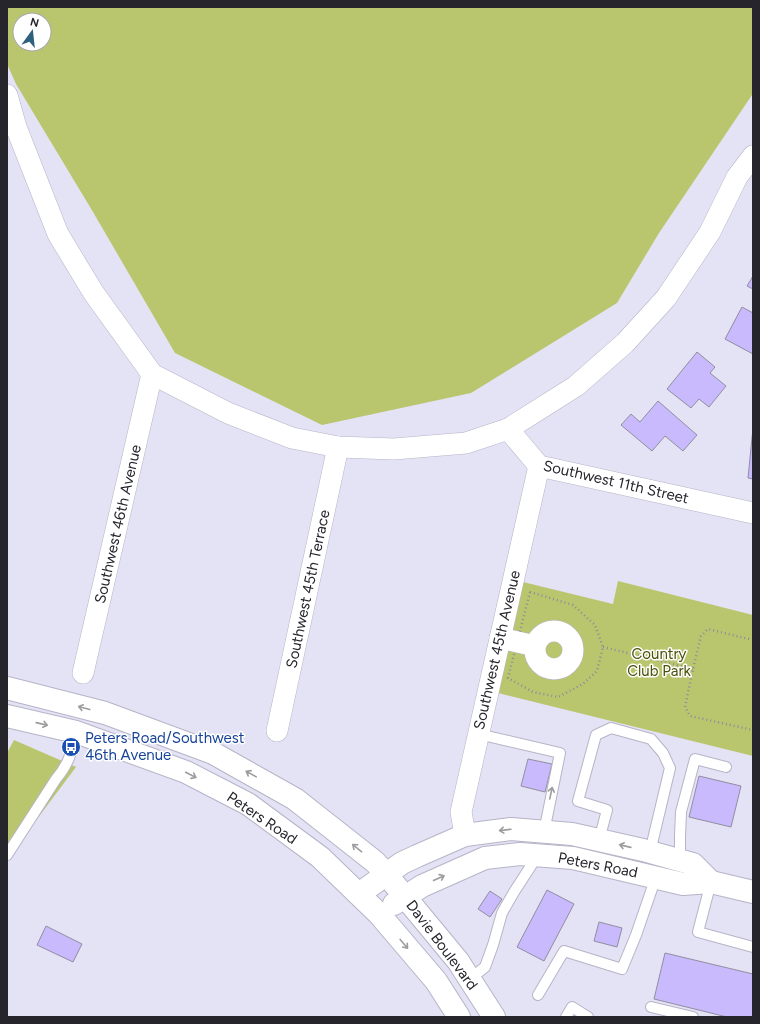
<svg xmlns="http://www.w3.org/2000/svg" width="760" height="1024" viewBox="0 0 760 1024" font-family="Figtree,sans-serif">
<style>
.green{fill:#bac66e;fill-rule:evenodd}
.building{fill:#c9b9fd;stroke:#928ea0}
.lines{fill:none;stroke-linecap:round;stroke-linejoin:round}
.lane-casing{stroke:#b6b4c6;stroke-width:12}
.street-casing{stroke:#b6b4c6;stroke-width:22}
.secondary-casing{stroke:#b6b4c6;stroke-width:24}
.path{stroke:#8d8c99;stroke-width:2.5;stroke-dasharray:1 3;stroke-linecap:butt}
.lane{stroke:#fff;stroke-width:10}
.street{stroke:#fff;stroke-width:21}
.secondary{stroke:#fff;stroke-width:22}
.oneway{stroke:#9d9da0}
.labels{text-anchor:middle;stroke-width:3;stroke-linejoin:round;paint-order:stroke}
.street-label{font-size:15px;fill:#26252c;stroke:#fff}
.park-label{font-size:15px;fill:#4a5108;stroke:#fff}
.transit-label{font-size:15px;fill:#164399;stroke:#fff;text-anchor:start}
</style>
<rect width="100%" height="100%" fill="#e4e2f5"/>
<!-- green -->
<g class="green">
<path d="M7 7H753V95H752L659 233 617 303 471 393 322 425 175 353 93 212 16 84 7 64ZM20 20H44V44H20Z"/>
<path d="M618 581 753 615V756L498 693 523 582 613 604Z"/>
<path d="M14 740 76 767 7 859V753Z"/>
</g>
<!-- building -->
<g class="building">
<path d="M753 276V289L747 286Z"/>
<path d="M742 307 753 313V354L725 339Z"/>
<path d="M697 352 715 367 710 373 726 386 709 407 699 399 691 408 667 389Z"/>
<path d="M658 401 697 435 683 451 665 436 652 451 621 425 631 414 640 422Z"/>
<path d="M753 428V479L748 478Z"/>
<path d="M528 759 552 764 545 792 521 786Z"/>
<path d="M699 776 741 786 731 827 689 817Z"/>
<path d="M547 890 574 904 544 961 517 947Z"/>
<path d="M490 891 502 899 490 917 478 909Z"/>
<path d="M599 922 622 928 617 947 594 941Z"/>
<path d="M46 926 82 944 73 962 37 945Z"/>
<path d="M665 953 753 974V1017H727L654 999Z"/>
</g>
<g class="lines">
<defs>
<g id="lane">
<path d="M478 734 560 753 544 832"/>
<path d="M599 840 607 810 578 801 596 735 611 728 651 739 663 753 670 768 650 852"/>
<path d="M7 855 56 779C69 764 72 751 76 732"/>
<path d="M680 861V836L681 812 695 759 726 767"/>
<path d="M711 882 698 932 753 947"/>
<path d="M470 979 485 967 493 945 502 913 514 892 538 855"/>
<path d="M538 995 564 951 622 969 636 935 656 877"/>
<path d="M651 1007 693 1017"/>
<path d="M566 1017 572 1007 588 1017"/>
</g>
<g id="street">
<path d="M7 95 16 127 58 234 93 292 152 374 228 413 292 438 338 447 394 449 466 443 508 429 576 386 625 343 666 298 710 232 737 177 753 156"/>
<path d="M508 429 539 466 753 513"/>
<circle cx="554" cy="650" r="19"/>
<path d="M500 638 535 646"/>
<path d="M83 673 152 374"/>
<path d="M277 731 338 447"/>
<path d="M465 835 461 812 539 466"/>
</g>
<g id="secondary">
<path d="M7 688 105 713 213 753 295 799 375 862 386 874 458 961 494 1017"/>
<path d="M7 716 76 732 186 772 248 804 320 857 379 914 436 981 459 1017"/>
<path d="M359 894 402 863 417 856 465 835 511 829 572 834 643 850 693 864 711 882"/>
<path d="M394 904 422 886 485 858 520 854 573 858 683 884 711 882 753 892"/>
</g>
</defs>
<!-- lane casing -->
<use href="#lane" class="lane-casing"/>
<!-- street casing -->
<use href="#street" class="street-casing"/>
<!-- secondary casing -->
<use href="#secondary" class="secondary-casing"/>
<!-- path -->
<g class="path">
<path d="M530 592 573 605 595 625 603 647 597 671 583 684 558 697 533 692 508 678Z"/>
<path d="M753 640 708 629 701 636 693 669 685 707 690 716 753 730"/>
<path d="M603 647 693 669"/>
</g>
<!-- lane -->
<use href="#lane" class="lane"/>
<!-- street -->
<use href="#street" class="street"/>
<!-- secondary -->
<use href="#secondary" class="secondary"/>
</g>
<!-- one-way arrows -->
<defs><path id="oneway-shaft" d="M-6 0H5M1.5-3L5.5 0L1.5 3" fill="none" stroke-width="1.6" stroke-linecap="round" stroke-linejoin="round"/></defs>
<g class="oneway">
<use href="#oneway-shaft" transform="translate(84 708) rotate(-165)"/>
<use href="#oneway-shaft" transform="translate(42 724) rotate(13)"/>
<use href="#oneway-shaft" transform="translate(251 774) rotate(-151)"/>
<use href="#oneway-shaft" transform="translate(191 775) rotate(27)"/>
<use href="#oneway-shaft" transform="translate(551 793) rotate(-78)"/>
<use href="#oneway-shaft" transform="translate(505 830) rotate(173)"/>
<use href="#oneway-shaft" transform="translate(625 846) rotate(-167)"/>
<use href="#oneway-shaft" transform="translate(357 848) rotate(-141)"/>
<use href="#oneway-shaft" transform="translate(439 878) rotate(-24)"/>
<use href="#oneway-shaft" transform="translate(404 944) rotate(50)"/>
</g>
<!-- icons -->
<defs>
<symbol id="bus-disc" viewBox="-11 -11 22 22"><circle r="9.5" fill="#1a4fb4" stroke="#fff"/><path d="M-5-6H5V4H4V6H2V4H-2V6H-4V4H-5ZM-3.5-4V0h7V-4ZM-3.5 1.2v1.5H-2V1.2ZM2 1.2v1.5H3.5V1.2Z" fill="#fff"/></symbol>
</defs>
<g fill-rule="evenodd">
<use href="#bus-disc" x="60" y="736" width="22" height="22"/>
</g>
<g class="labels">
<!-- street labels -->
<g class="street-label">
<text transform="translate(616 482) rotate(13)" y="5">Southwest 11th Street</text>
<text transform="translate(118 524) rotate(-77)" y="5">Southwest 46th Avenue</text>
<text transform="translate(308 589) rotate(-78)" y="5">Southwest 45th Terrace</text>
<text transform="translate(497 650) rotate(-77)" y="5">Southwest 45th Avenue</text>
<text transform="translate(262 818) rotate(34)" y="5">Peters Road</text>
<text transform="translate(598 865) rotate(11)" y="5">Peters Road</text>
<text transform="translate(442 945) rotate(53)" y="5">Davie Boulevard</text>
</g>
<!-- park labels -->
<g class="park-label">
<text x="659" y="659">Country<tspan x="659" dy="17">Club Park</tspan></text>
</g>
<!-- transit labels -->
<g class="transit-label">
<text x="85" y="743">Peters Road/Southwest<tspan x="85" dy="17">46th Avenue</tspan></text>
</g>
</g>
<!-- border -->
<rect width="760" height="1024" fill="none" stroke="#26252c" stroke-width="16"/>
<!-- north arrow -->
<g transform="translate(32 32) rotate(15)"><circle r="19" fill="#ffffff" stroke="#a8a8ab"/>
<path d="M0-3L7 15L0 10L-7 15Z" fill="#2d617d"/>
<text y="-6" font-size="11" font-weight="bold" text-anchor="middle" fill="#26252c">N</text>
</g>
</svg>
